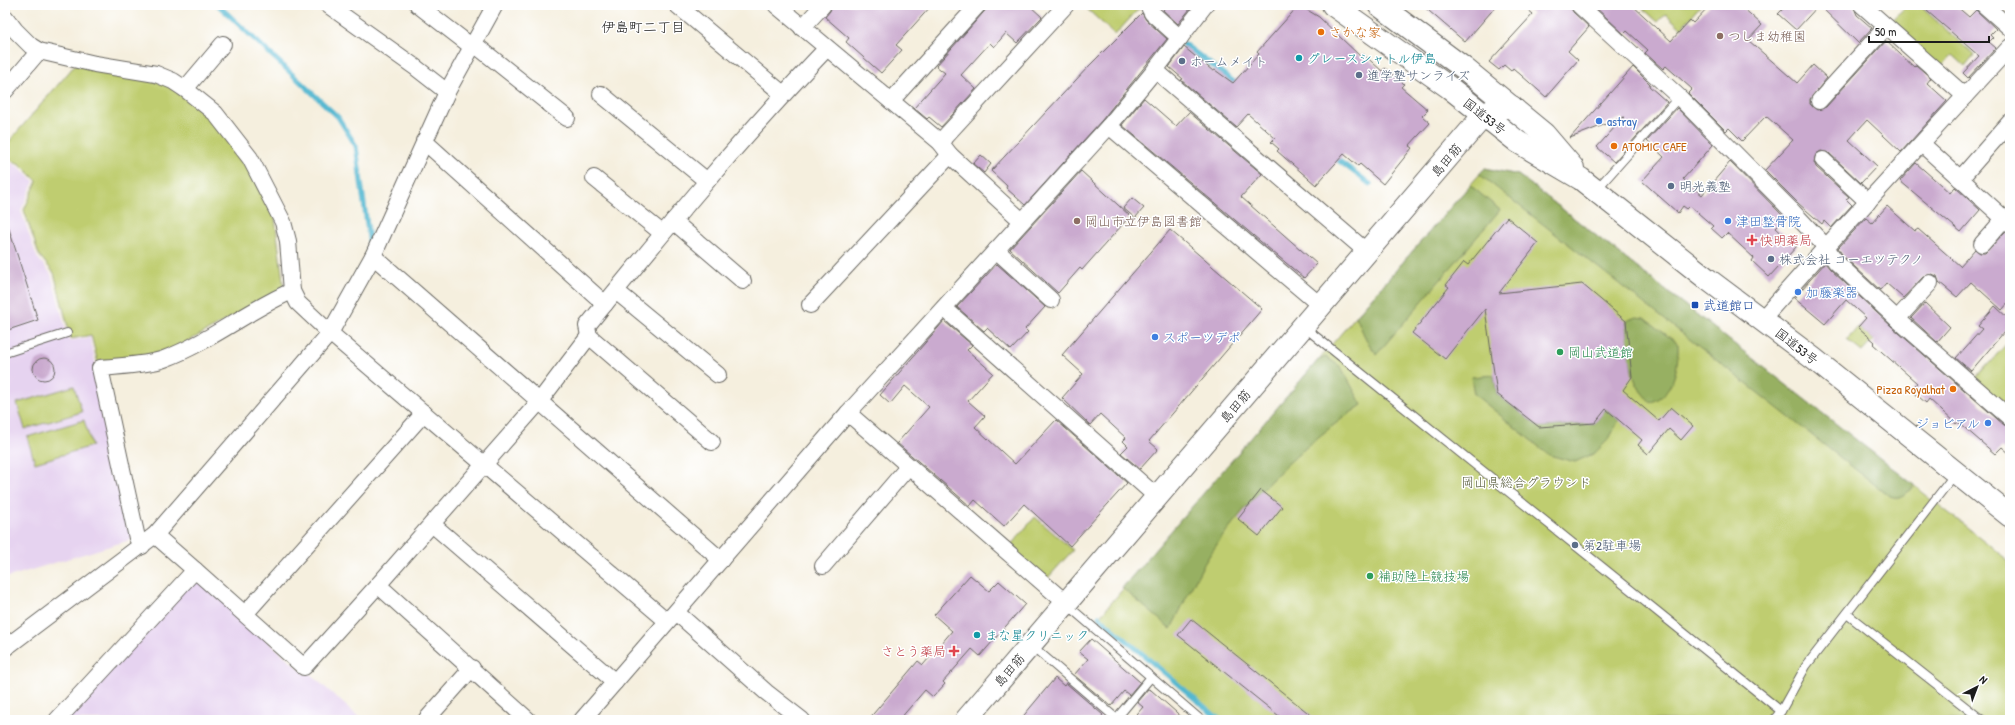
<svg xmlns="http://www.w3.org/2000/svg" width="2015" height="725" viewBox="0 0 2015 725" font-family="'Patrick Hand','Klee One',sans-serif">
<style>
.built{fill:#e6d3f0}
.green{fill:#bfcd6f;stroke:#6e7446}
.forest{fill:#97b062;stroke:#5a663f}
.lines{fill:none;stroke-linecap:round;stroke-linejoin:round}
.stream{stroke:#52b7d0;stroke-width:5}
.building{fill:#caaacf}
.lane-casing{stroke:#686660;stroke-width:10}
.street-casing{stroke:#686660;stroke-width:18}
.secondary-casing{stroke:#686660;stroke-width:24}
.highway-casing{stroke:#686660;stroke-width:24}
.lane{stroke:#fff;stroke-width:8}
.street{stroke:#fff;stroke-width:16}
.secondary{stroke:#fff;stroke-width:22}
.highway{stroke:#fff;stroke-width:22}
.food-dot{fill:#e8710a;stroke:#fff;stroke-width:1.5}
.education-dot{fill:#8d6e63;stroke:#fff;stroke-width:1.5}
.culture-dot{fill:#0f9aa8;stroke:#fff;stroke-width:1.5}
.service-dot{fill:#5c6f8a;stroke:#fff;stroke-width:1.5}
.shop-dot{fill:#3f7fe0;stroke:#fff;stroke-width:1.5}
.health-dot{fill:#e0444e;stroke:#fff;stroke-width:1.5}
.transit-dot{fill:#1a4fb4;stroke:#fff;stroke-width:1.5}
.leisure-dot{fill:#2e9e5b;stroke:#fff;stroke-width:1.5}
.labels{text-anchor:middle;stroke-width:3;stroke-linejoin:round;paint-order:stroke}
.food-label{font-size:13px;fill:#c56008;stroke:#fff;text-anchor:start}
.education-label{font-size:13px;fill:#785e54;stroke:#fff;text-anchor:start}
.culture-label{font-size:13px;fill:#0d838f;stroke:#fff;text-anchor:start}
.service-label{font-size:13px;fill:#4e5e75;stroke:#fff;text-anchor:start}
.street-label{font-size:13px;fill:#1c1c1c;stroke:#fff}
.shop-label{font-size:13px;fill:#366cbe;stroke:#fff;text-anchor:start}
.health-label{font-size:13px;fill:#be3a42;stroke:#fff;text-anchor:start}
.transit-label{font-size:13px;fill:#164399;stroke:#fff;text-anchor:start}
.leisure-label{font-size:13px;fill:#27864d;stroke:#fff;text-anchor:start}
.park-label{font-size:13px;fill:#555a39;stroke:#fff}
.neighbourhood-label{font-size:14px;fill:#1c1c1c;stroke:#fff}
</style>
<rect width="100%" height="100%" fill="#fff"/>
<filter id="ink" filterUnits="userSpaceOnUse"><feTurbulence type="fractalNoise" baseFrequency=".025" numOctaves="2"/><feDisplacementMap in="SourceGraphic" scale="8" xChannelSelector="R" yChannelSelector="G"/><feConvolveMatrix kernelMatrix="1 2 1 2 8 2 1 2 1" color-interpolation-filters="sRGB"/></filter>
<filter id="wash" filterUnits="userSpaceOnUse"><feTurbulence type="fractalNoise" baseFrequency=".012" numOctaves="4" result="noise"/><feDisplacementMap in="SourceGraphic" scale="16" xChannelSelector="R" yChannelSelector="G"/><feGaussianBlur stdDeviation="0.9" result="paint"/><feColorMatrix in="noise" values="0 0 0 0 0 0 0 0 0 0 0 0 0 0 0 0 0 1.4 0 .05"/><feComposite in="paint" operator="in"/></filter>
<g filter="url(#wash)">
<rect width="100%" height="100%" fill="#f5efde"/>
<!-- built -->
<g class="built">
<path d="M7 161 19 167 34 181 21 211 37 257 51 274 69 341 90 337 133 539 5 578V162Z"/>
<path d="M194 576 305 674 309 673 362 720H62Z"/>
</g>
<!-- green -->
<g class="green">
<path d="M1083 5H1142L1115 35Z"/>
<path d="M1639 5H1701L1681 28 1666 14 1658 22Z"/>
<path d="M1907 5H1919L1974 55 1965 66 1953 55 1939 70 1889 24Z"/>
<path d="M75 65 156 81 176 90 215 122 254 176 275 218 284 289 161 356 98 363 91 335 71 339 54 273 39 255 24 210 37 181 20 164 5 158V146Z"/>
<path d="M1485 168 1518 175 1529 183 2010 561V720H1222L1100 616 1356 316Z"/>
<path d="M1858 327 1873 340 1862 352 1847 340Z"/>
<path d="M2010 340V414L1973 381Z"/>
<path d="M74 386 82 412 25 429 17 403Z"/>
<path d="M84 420 92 446 35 463 27 437Z"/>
<path d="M1035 517 1073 550 1046 580 1009 547Z"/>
</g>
<!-- forest -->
<g class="forest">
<path d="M1485 168 1518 175 1529 183 1914 485C1906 495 1900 501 1888 495L1479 174Z"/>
<path d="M1470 185 1500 210 1377 354C1366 343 1362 330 1356 316Z"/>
<path d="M1636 317 1645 318 1678 344C1679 365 1674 396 1651 402 1627 383 1629 349 1626 321Z"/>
<path d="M1326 357 1341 367 1362 405C1304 443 1241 504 1204 564 1192 585 1182 607 1171 629L1122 588 1319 359Z"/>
<path d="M1494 375 1497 394 1539 427 1595 423 1606 409 1619 420 1609 439 1595 453 1575 462 1549 455 1474 394 1471 377Z"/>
</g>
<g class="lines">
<!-- stream -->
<g class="stream">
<path d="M218 5 338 117 356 146 370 246 369 249"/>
<path d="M1974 5 1981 11"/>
<path d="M1184 44 1238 85"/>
<path d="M1334 157 1370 184"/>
<path d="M1099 617 1220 720"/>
</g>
</g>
<g id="blocks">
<!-- building -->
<g class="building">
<path d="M832 5H932L896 45 902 50 881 73 846 42 849 38 825 17 830 11Z"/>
<path d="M990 5H1029L1042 17 1017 43 1006 33 994 47 990 43 961 75 976 89 941 127 929 117 927 119 914 108 945 73 936 66Z"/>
<path d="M1167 5H1186L1190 9 1178 24 1163 10Z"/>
<path d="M1299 5 1319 17 1361 57 1363 54 1382 71 1385 68 1404 84 1401 87 1428 110 1422 116 1430 123 1409 146 1412 148 1383 184 1360 164 1358 166 1344 154 1316 185 1277 151 1279 149 1271 142 1275 138 1248 114 1236 127 1181 80 1183 79 1169 67 1184 47 1213 71 1215 70 1233 83 1259 54 1257 52Z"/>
<path d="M1422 5H1497L1465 42Z"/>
<path d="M1522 5H1570L1573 12 1589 27 1568 51 1578 60 1546 97 1513 68 1511 71 1504 65 1499 70 1489 62 1533 14Z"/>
<path d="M1593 5H1632L1671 41 1690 20 1693 23 1710 5H1740L1762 25 1748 40 1797 83 1813 65 1827 78 1810 99V104L1817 110 1826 107 1886 41 1914 67 1916 65 1931 78 1927 83 1947 101 1901 152 1867 120 1849 140 1877 166 1861 183 1829 153 1821 151 1816 154 1814 162 1816 167 1849 197 1846 199 1852 205 1831 228 1824 221 1822 224 1798 203 1765 170 1793 140 1766 116 1742 141 1729 128 1726 131 1688 93 1692 89 1666 66 1663 69 1645 53 1648 50 1627 31 1624 34Z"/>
<path d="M1787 5H1853L1857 15 1872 28 1858 43 1819 5 1796 30 1778 14Z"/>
<path d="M1920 5H1955L1969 17 1976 10 1996 29 1990 35 1993 38 1989 42 1996 48 1968 78 1963 73 1979 56Z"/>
<path d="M1142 13 1146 20 1167 39 1102 120 1025 205 1006 188 1007 186 991 171 1089 66Z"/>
<path d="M1633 67 1650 84 1649 86 1667 102 1614 162 1597 147 1624 117 1570 138Z"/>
<path d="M1144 98 1176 126 1189 112 1262 174 1241 197 1317 264 1304 278 1122 125Z"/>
<path d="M1677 108 1713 145 1683 179 1702 195 1730 162 1785 218 1776 227 1797 246 1769 277 1752 261 1754 258 1727 233 1722 238 1711 228 1713 226 1690 206 1687 209 1683 206 1678 213 1642 181 1664 157 1647 141Z"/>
<path d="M981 155 991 164 984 173 973 164Z"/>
<path d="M1916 163 1950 193 1955 187 1980 210 1961 232 1900 181Z"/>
<path d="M1081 171 1130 216 1082 270 1080 268 1058 293 1010 249Z"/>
<path d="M1132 198 1144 208 1135 218 1123 208Z"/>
<path d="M1887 206 1915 231 1918 229 1960 266 1975 249 1980 253H1985L2005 232 2007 233 2010 235V301L2002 310 1971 282 1957 297 1939 282 1937 276 1932 274 1923 277 1903 298 1886 283 1880 290 1843 256 1838 248 1866 218 1872 223Z"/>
<path d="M1507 217 1538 243 1499 293 1582 284 1626 321 1632 377 1623 390 1659 421 1671 407 1693 426 1681 440 1669 429 1648 454 1638 445 1642 440 1606 409 1595 423 1539 427 1497 394 1485 309 1445 359 1412 333 1449 287 1446 285 1464 262 1468 265Z"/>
<path d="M5 226H8L38 320 5 331Z"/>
<path d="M1170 230 1262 309 1149 441 1158 449 1140 469 1121 453 1128 446 1123 441 1126 438 1100 414 1090 425 1062 398 1083 374 1062 355Z"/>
<path d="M1825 263 1830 269 1891 326 2004 425 2010 427V454L2002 447 1995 454 1958 422 1956 424 1929 399 1926 403 1911 390 1917 383 1873 344 1875 342 1858 327 1866 318 1846 300 1825 324 1794 298Z"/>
<path d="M997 264 1045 307 1025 329 1028 332 1011 350 987 328 984 331 957 307Z"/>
<path d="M1925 303 1950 327 1937 342 1911 318Z"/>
<path d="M1995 306 2010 320V325L1971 371 1956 358 1982 329 1978 326Z"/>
<path d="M944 321 972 345 967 350 993 373 968 401 985 416 975 427 1015 464 1056 420 1127 483 1070 546 1024 504 1004 526 975 500 970 506 897 443 929 407 905 386 890 404 880 395Z"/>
<circle cx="44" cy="369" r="11"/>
<path d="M1261 490 1282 507 1259 536 1238 519Z"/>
<path d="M970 575 989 591 999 581 1025 604 980 656 972 649 943 682 945 684 933 697 925 690 899 720H868L918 661 923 665 952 631 934 615Z"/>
<path d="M1191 619 1317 720H1284L1178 635Z"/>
<path d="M1091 639 1140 682 1129 695 1124 691 1111 706 1074 675 1088 659 1079 652Z"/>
<path d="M1055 678 1064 686 1066 683 1103 715 1099 720H1020Z"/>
<path d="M1148 689 1151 690 1185 720H1132L1143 707 1137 702Z"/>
</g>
</g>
</g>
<g filter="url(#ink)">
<use href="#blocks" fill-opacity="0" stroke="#686660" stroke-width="1"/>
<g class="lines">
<defs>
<g id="lane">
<path d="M1596 190 1679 97"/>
<path d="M1304 327 1781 711"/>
<path d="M5 353 67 333"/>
<path d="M1066 604 1201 720"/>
<path d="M1847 614 1982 720"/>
<path d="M1031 645 1118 720"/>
<path d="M1115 720 1151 677"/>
<path d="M1774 720 1781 711 1806 666 1955 474"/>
</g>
<g id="street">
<path d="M328 5 415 67 447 92"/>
<path d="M418 5 471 46"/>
<path d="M677 5 783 94"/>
<path d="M776 5 940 142 950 155 1022 221"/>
<path d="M1148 5 1152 13 1180 38"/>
<path d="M1579 5 1679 97 1793 212 1826 247 1836 262 1897 319 2010 418"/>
<path d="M1862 5 1965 96"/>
<path d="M1984 5 2010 28"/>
<path d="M5 17 15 30 31 46 39 51 95 64 156 74 173 81 185 89 215 113 250 158 283 222 288 241 292 291 298 303 330 333 667 621"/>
<path d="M802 28 823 5"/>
<path d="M473 43 567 118"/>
<path d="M1155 70 1367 252"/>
<path d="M185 89 223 44"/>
<path d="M5 91 39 51"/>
<path d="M601 94 707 181"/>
<path d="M891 101 978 5"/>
<path d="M1819 101 1886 27"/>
<path d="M1109 126 1321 306"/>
<path d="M424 141 605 304"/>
<path d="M940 142 1066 5"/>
<path d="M1922 144 2010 224"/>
<path d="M1823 160 1868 202"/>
<path d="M594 178 662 233"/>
<path d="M1960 179 2010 122"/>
<path d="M673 221 743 281"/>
<path d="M1982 244 2004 219"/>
<path d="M996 250 1051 300"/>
<path d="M373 256 721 560"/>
<path d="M616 291 718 375"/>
<path d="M810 305 950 155"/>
<path d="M944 308 1157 497"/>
<path d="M1762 319 1826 247 2010 47"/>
<path d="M1897 319 1930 283"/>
<path d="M848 413 1066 603"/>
<path d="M712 442 589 336 587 326C664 231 742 137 827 48"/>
<path d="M432 524 615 682"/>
<path d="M155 535 195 570"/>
<path d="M142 546 137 538 100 368C119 366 148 365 164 359 210 342 248 310 292 291"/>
<path d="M823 566 908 467"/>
<path d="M378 585 528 720"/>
<path d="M677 613 766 692 802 720"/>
<path d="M245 614 424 413"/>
<path d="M5 648 155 535 330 333 373 256 447 92 495 5"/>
<path d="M57 720 195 570 304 667 378 585 539 402 589 336"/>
<path d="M426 720 472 668"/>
<path d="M582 720 848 413 1109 126 1155 70 1205 5"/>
</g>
<path id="secondary" d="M966 720 1484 115 1498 107H1512"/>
<g id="highway">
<path d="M1333 5 1450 88 1518 142 1581 179 1706 278 1814 359 2010 516"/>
<path d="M1379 5 1465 69 1544 134 1573 168"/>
</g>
</defs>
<!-- lane casing -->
<use href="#lane" class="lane-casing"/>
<!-- street casing -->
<use href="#street" class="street-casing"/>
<!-- secondary casing -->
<use href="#secondary" class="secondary-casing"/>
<!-- highway casing -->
<use href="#highway" class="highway-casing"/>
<!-- lane -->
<use href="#lane" class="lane"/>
<!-- street -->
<use href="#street" class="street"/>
<!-- secondary -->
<use href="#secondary" class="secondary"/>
<!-- highway -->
<use href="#highway" class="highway"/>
</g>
</g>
<!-- markers -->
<g class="food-dot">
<circle cx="1321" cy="32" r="4"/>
<circle cx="1614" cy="146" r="4"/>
<circle cx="1953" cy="389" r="4"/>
</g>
<g class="education-dot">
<circle cx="1720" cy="36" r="4"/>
<circle cx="1077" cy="221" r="4"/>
</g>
<g class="culture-dot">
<circle cx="1299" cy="58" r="4"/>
<circle cx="977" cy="635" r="4"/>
</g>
<g class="service-dot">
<circle cx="1182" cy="61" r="4"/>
<circle cx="1359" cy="75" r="4"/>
<circle cx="1671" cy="186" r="4"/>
<circle cx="1771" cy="259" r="4"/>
<circle cx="1575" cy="545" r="4"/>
</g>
<g class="shop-dot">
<circle cx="1599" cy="121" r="4"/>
<circle cx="1728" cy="221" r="4"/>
<circle cx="1798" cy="292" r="4"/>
<circle cx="1155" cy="337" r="4"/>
<circle cx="1988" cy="423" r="4"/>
</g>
<g class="health-dot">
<path d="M1750 234h4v4h4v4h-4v4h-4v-4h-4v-4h4z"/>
<path d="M952 645h4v4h4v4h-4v4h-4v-4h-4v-4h4z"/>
</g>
<rect class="transit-dot" x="1691" y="301" width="8" height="8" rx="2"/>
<g class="leisure-dot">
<circle cx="1560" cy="352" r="4"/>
<circle cx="1370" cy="576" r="4"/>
</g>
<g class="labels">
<!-- food labels -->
<g class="food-label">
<text x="1329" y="37">さかな家</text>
<text x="1622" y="151">ATOMIC CAFE</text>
<text x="1945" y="394" text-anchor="end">Pizza Royalhat</text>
</g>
<!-- education labels -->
<g class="education-label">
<text x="1728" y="41">つしま幼稚園</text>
<text x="1085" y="226">岡山市立伊島図書館</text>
</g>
<!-- culture labels -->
<g class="culture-label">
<text x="1307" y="63">グレースシャトル伊島</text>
<text x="985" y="640">まな星クリニック</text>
</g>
<!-- service labels -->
<g class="service-label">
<text x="1190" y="66">ホームメイト</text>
<text x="1367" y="80">進学塾サンライズ</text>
<text x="1679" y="191">明光義塾</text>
<text x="1779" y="264">株式会社 コーエツテクノ</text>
<text x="1583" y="550">第2駐車場</text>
</g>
<!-- street labels -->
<g class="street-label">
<text transform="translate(1485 116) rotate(38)" y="5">国道53号</text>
<text transform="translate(1446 160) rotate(-49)" y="5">島田筋</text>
<text transform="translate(1797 346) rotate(38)" y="5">国道53号</text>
<text transform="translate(1235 406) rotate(-49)" y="5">島田筋</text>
<text transform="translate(1009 670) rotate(-49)" y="5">島田筋</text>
</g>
<!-- shop labels -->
<g class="shop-label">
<text x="1607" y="126">astray</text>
<text x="1736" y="226">津田整骨院</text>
<text x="1806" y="297">加藤楽器</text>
<text x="1163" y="342">スポーツデポ</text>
<text x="1980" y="428" text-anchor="end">ジョビアル</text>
</g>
<!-- health labels -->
<g class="health-label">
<text x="1760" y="245">快明薬局</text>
<text x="946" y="656" text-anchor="end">さとう薬局</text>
</g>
<!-- transit labels -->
<g class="transit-label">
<text x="1703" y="310">武道館口</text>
</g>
<!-- leisure labels -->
<g class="leisure-label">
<text x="1568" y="357">岡山武道館</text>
<text x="1378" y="581">補助陸上競技場</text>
</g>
<!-- park labels -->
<g class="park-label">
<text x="1526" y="487">岡山県総合グラウンド</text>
</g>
<!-- neighbourhood labels -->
<g class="neighbourhood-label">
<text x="643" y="32">伊島町二丁目</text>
</g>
</g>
<!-- margin -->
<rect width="2015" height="725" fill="none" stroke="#fff" stroke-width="20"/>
<!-- north arrow -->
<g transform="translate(1977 687) rotate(42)" stroke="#ffffff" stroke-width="3" paint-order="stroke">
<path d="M0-3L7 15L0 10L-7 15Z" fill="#1c1c1c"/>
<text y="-6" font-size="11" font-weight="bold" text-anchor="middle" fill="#1c1c1c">N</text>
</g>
<!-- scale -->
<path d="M1869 36v6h120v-6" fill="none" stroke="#1c1c1c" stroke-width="2"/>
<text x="1875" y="36" font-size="12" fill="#1c1c1c" stroke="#ffffff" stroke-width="3" paint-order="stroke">50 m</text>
</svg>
